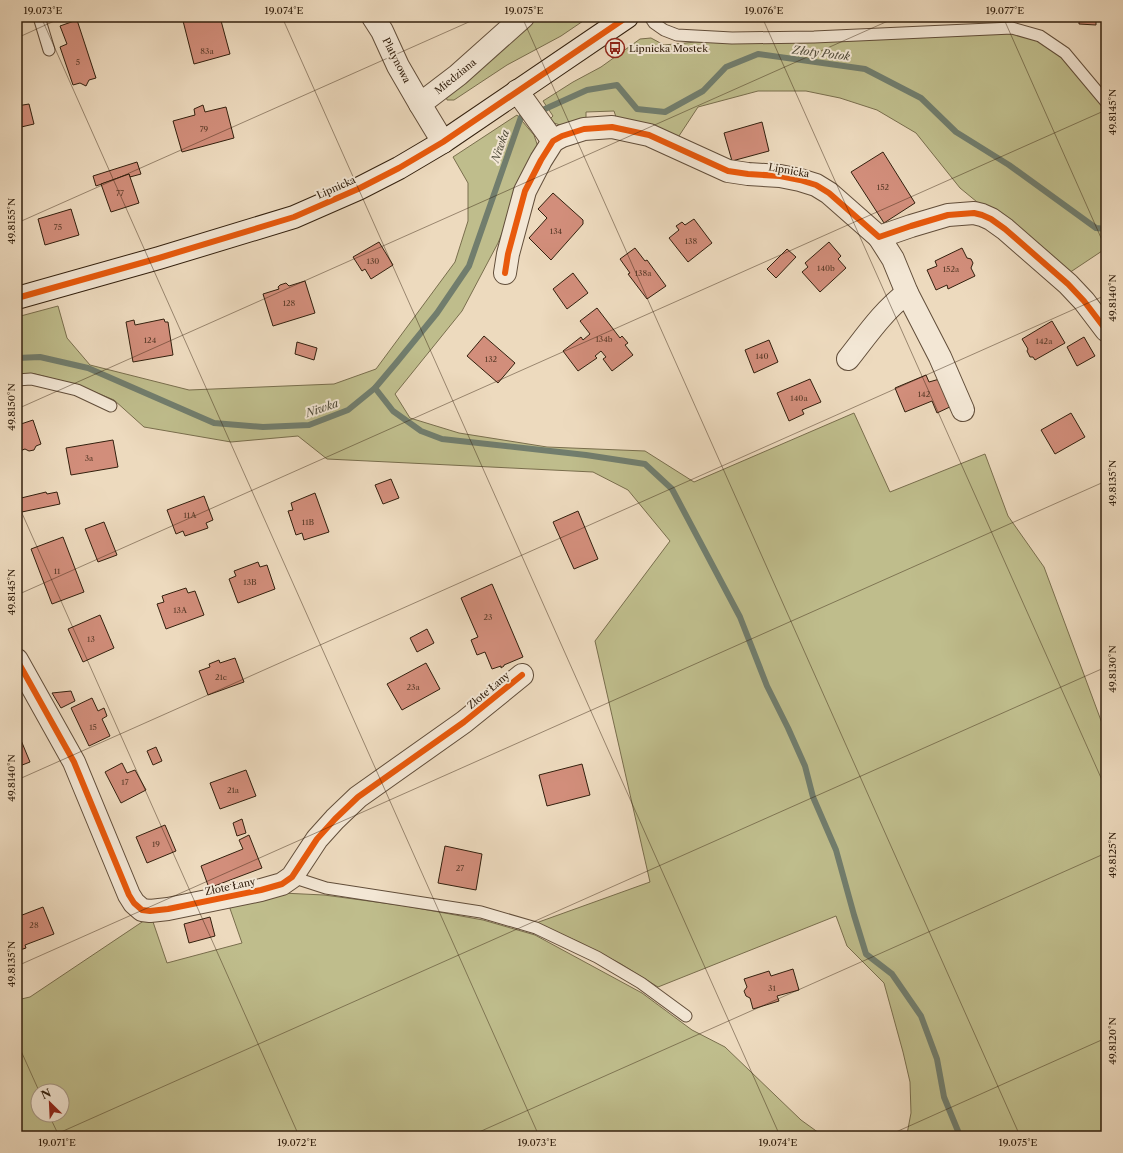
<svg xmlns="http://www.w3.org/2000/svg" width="1123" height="1153" viewBox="0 0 1123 1153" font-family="'Libre Caslon Text',serif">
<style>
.green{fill:#bfbd8c;stroke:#796e4d;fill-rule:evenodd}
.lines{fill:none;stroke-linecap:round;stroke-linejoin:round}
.stream{stroke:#717d6d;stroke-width:6}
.building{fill:#d28e7b;stroke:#33200e}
.lane-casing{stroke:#624e3a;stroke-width:13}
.street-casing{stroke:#624e3a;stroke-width:24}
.secondary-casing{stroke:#33200e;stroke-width:24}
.lane{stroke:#f3e7d5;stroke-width:11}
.street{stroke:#f3e7d5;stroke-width:22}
.secondary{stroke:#f3e7d5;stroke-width:22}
.cycleway-casing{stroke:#f3e7d5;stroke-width:8}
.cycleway{stroke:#e8590c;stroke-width:6}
.ticks{fill:none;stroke:#33200e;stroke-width:1;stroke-opacity:0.45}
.labels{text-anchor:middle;stroke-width:4;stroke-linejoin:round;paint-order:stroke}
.number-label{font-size:8px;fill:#5b3c29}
.poi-label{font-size:10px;fill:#33200e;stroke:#f3e7d5;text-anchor:start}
.street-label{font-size:10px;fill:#33200e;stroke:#f3e7d5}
.water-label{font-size:11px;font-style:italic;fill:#524e3d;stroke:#f3e7d5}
.neatline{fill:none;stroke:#33200e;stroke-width:1.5}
.ticks-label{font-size:10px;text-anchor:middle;fill:#33200e}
</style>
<rect width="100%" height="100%" fill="#eddabe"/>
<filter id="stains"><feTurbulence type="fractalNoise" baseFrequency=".005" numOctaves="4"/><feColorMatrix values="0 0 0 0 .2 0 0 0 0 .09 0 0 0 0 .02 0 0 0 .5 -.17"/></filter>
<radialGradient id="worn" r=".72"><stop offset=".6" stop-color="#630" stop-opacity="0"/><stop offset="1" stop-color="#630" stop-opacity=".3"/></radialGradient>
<!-- green -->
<g class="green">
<path d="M537 17H589L561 36 507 65 454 100H447L446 96Z"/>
<path d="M991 32 1025 34 1049 45 1072 66 1106 108V252L1102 251 1066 275 960 188 916 133 877 110 840 98 806 91H758L698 107 675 142 618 123 614 111 586 112V121L566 127 548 121 553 116 543 101 573 82 601 67 640 39 651 38 664 45 696 42 733 43Z"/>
<path d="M517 115 534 135 538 147 498 243 462 311 395 394 410 418 459 433 547 447 645 451 694 482 854 413 890 492 985 454 1008 516 1044 567 1106 734V1136H900L907 1134 911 1113 910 1082 903 1052 884 983 847 946 836 916 658 987 621 964 579 942 536 923 650 882 595 641 670 541 628 490 593 472 327 459 298 436 231 442 144 427 114 400 78 385 35 374 17 375V317L58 306 67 338 90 365 189 390 334 384 376 369 455 262 468 221V183L453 157Z"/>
<path d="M282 893 324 895 406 906 483 920 535 935 642 993 692 1030 725 1047 801 1120 819 1133 839 1136H17V1000L30 997 151 916 167 963 242 943 227 900ZM38 1091H62V1115H38Z"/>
</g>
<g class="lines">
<!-- stream -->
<g class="stream">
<path d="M536 113 587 90 617 85 637 109 665 112 703 91 726 67 758 54 865 69 921 98 956 132 1009 165 1096 228 1106 229"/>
<path d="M17 358 40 357 88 368 214 423 263 427 309 425 348 410 375 388 397 362 437 313 469 266 521 117"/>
<path d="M375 388 393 411 421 431 442 439 586 455 645 464 672 489 740 617 767 686 788 728 805 766 813 797 836 850 854 915 866 954 892 974 921 1016 937 1059 944 1097 960 1136"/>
</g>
</g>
<!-- building -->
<g class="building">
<path d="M182 17H220L230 54 194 64Z"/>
<path d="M1079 17H1106V21H1096V25L1079 24Z"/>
<path d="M77 20 96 78 89 80 86 86 80 83 73 85 60 47 67 44 60 26Z"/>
<path d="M29 104 34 124 17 128V106Z"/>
<path d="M203 105 205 112 226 107 234 138 182 152 173 121 195 115 194 109Z"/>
<path d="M762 122 769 151 732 161 724 133Z"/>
<path d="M883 152 915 203 884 223 851 172Z"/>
<path d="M137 162 141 174 130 177 129 174 96 186 93 176Z"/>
<path d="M129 174 139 203 111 212 101 184Z"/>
<path d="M553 193 583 220V224L551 260 529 238 547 218 538 209Z"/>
<path d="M71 209 79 235 45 245 38 219Z"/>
<path d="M694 219 712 243 688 262 669 238 679 230 676 226 682 222 685 225Z"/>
<path d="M379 242 393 265 371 279 365 269 362 271 353 257Z"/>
<path d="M829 242 841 256 838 259 846 268 820 292 802 272 808 267 805 263Z"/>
<path d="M635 248 645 261 647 260 666 286 647 299 628 274 630 273 620 259Z"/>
<path d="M962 248 967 258 971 259 973 263 971 268 975 276 948 289 947 285 936 290 927 270 937 266 935 261Z"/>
<path d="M787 249 796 257 776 278 767 269Z"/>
<path d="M573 273 588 293 567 309 553 289Z"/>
<path d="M305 281 315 313 273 326 263 294 279 289 278 287 280 285 286 283 289 286Z"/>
<path d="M597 308 620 338 622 336 628 343 625 345 633 355 612 371 603 359 606 357 601 351 595 356 597 358 578 371 563 351 581 337 583 340 590 334 580 321Z"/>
<path d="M164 319 165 322H168L173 355 133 362 126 322 134 320 135 325Z"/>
<path d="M1052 321 1065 343 1035 360 1033 357H1030L1027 351 1028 349 1022 339Z"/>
<path d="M484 336 515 363 498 383 467 356Z"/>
<path d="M1084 337 1095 356 1077 366 1067 347Z"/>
<path d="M769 340 778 362 754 373 745 350Z"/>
<path d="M297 342 317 348 314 360 295 354Z"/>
<path d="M926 375 929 382 943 378 954 405 937 413 932 401 905 412 895 388Z"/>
<path d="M810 379 821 402 802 410 804 414 789 421 777 393Z"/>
<path d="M1071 413 1085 437 1055 454 1041 430Z"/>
<path d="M33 420 41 444 36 446 34 450 29 451 25 449 17 452V422L18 425Z"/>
<path d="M113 440 118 467 71 475 66 448Z"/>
<path d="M391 479 399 498 383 504 375 485Z"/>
<path d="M46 492 47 494 57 492 60 504 17 513V499Z"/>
<path d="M315 493 329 532 304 540 302 533 296 535 288 511 293 510 291 503Z"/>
<path d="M204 496 213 520 206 523 208 528 185 536 183 531 176 534 167 510Z"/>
<path d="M578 511 598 559 574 569 553 522Z"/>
<path d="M104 522 117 555 98 562 85 529Z"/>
<path d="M63 537 84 592 52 604 31 549Z"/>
<path d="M258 562 260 567 267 565 275 589 238 603 229 579 236 576 234 571Z"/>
<path d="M492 584 523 657 504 665V666L501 668V666L492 669 485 652 477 655 471 640 478 637 461 598Z"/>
<path d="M186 588 188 593 195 591 204 615 166 629 157 604 164 602 162 596Z"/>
<path d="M100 615 114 648 83 662 68 629Z"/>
<path d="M427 629 434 643 417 652 410 638Z"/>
<path d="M235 658 244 682 208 695 199 671 210 667 209 664 219 660 220 663Z"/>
<path d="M426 663 440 689 402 710 387 684Z"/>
<path d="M71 691 75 701 61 708 52 693Z"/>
<path d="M92 698 98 711 104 708 107 716 102 719 110 736 89 746 71 708Z"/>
<path d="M18 733 30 762 17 767V734Z"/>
<path d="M156 747 162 761 153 765 147 751Z"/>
<path d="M122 763 127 773 135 770 146 790 121 803 105 772Z"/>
<path d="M582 764 590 795 547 806 539 775Z"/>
<path d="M246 770 256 796 220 809 210 783Z"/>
<path d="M242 819 246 833 237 836 233 823Z"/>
<path d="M165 825 176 851 147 863 136 837Z"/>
<path d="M249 835 262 868 209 888 201 866 243 849 239 840Z"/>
<path d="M445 846 482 854 476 890 438 883Z"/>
<path d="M43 907 54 934 25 945 26 948 17 951V917Z"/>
<path d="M210 917 215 936 189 943 184 924Z"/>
<path d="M793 969 799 990 777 996 779 1001 753 1009 750 998 746 996 744 991 747 987 744 979 769 971 771 976Z"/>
</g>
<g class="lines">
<defs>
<g id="lane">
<path d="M39 17 49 50"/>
<path d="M650 17 654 23 664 30 677 35 732 38 814 37 1012 28 1040 36 1065 53 1106 102"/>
<path d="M17 380 31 379 77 390 111 406"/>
<path d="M292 877 326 888 481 912 536 928 597 957 641 983 686 1016"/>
</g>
<g id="street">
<path d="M373 17 382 31 398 66 420 104"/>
<path d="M517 91 553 141"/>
<path d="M443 142 420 104 458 75 523 17"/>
<path d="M879 237 893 259 907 293"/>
<path d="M505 273 508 254 525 191 541 160 553 141 562 136 584 129 612 127 649 135 728 171 748 174 780 176 800 180 816 185 829 193 879 237 911 226 948 215 974 213 982 215 991 219 1005 229 1068 284 1084 301 1106 330"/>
<path d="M848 359C867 335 883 311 907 293L940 357 963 410"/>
<path d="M17 660 74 762 129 895 134 903 142 910 150 911 168 909 261 890 282 884 292 877 317 839 335 819 358 797 464 722 522 675"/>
</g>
<path id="secondary" d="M17 298 159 258 294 217 358 189 399 168 443 142 627 17"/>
</defs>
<!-- lane casing -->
<use href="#lane" class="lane-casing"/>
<!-- street casing -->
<use href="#street" class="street-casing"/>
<!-- secondary casing -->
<use href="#secondary" class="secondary-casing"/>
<!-- lane -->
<use href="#lane" class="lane"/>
<!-- street -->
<use href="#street" class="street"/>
<!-- secondary -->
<use href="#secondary" class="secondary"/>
<defs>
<g id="cycleway">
<path d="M505 273 508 254 525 191 541 160 553 141 562 136 584 129 612 127 649 135 728 171 748 174 780 176 800 180 816 185 829 193 879 237 911 226 948 215 974 213 982 215 991 219 1005 229 1068 284 1084 301 1106 330"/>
<path d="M17 298 159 258 294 217 358 189 399 168 443 142 627 17"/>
<path d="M17 660 74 762 129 895 134 903 142 910 150 911 168 909 261 890 282 884 292 877 317 839 335 819 358 797 464 722 522 675"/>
</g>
</defs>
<!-- cycleway casing -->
<use href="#cycleway" class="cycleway-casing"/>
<!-- cycleway -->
<use href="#cycleway" class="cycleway"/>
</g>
<!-- ticks -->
<path class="ticks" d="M41 17 539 1136M282 17 780 1136M522 17 1020 1136M762 17 1106 789M1003 17 1106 249M17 38 63 17M17 223 480 17M17 409 897 17M17 502 299 1136M17 595 1106 110M17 780 1106 295M17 966 1106 481M17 1042 39 1091M49 1115 59 1136M52 1136 1106 667M470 1136 1106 853M887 1136 1106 1038"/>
<!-- icons -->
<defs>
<symbol id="bus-ring" viewBox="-11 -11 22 22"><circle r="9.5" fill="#f3e7d5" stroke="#8f2418" stroke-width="1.5"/><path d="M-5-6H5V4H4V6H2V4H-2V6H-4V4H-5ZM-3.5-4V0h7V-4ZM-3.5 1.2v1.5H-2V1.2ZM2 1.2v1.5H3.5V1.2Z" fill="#8f2418"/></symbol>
</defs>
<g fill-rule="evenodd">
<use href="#bus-ring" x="604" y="37" width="22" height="22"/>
</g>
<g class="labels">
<!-- number labels -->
<g class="number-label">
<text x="207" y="54">83a</text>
<text x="78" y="65">5</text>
<text x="204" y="132">79</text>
<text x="883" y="190">152</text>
<text x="120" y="196">77</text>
<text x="58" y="230">75</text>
<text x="556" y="234">134</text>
<text x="691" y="244">138</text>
<text x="373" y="264">130</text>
<text x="826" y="271">140b</text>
<text x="951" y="272">152a</text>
<text x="643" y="276">138a</text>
<text x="289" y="306">128</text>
<text x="604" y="342">134b</text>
<text x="150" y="343">124</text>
<text x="1044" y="344">142a</text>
<text x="762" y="359">140</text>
<text x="491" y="362">132</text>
<text x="924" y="397">142</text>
<text x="799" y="401">140a</text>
<text x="89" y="461">3a</text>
<text x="190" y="518">11A</text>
<text x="308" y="525">11B</text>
<text x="57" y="574">11</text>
<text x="250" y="585">13B</text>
<text x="180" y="613">13A</text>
<text x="488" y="620">23</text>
<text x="91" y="642">13</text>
<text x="221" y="680">21c</text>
<text x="413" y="690">23a</text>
<text x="93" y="730">15</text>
<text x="125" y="785">17</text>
<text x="233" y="793">21a</text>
<text x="156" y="847">19</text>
<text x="460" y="871">27</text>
<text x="34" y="928">28</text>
<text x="772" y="991">31</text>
</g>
<!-- poi labels -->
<g class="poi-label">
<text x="629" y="52">Lipnicka Mostek</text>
</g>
<!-- street labels -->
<g class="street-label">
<text transform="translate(397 60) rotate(63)" y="4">Platynowa</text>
<text transform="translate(455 76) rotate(-39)" y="4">Miedziana</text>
<text transform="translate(789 170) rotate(10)" y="4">Lipnicka</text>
<text transform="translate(336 187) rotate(-24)" y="4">Lipnicka</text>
<text transform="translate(488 690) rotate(-40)" y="4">Złote Łany</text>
<text transform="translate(230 886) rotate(-12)" y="4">Złote Łany</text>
</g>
<!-- water labels -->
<g class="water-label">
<text transform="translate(821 53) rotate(7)" y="4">Złoty Potok</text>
<text transform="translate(500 146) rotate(-71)" y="4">Niwka</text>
<text transform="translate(322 408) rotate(-19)" y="4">Niwka</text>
</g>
</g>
<!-- margin -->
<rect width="1123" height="1153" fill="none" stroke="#eddabe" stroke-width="44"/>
<!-- north arrow -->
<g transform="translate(50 1103) rotate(336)"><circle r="19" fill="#f3e7d5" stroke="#a69785"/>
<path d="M0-3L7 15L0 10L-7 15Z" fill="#8f2418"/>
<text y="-6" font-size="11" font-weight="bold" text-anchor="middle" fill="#33200e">N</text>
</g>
<rect x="22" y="22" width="1079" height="1109" class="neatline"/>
<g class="ticks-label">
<text x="43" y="14">19.073°E</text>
<text x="284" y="14">19.074°E</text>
<text x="524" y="14">19.075°E</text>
<text x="764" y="14">19.076°E</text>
<text x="1005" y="14">19.077°E</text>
<text transform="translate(1112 112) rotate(-90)" y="4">49.8145°N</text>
<text transform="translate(11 221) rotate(-90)" y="4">49.8155°N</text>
<text transform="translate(1112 298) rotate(-90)" y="4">49.8140°N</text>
<text transform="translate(11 407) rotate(-90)" y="4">49.8150°N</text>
<text transform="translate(1112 483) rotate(-90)" y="4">49.8135°N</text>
<text transform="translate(11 592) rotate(-90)" y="4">49.8145°N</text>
<text transform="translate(1112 669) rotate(-90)" y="4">49.8130°N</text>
<text transform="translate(11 778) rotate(-90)" y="4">49.8140°N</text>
<text transform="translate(1112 855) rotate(-90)" y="4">49.8125°N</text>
<text transform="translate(11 964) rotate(-90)" y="4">49.8135°N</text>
<text transform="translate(1112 1041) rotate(-90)" y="4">49.8120°N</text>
<text x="57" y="1146">19.071°E</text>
<text x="297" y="1146">19.072°E</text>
<text x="537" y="1146">19.073°E</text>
<text x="778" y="1146">19.074°E</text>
<text x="1018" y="1146">19.075°E</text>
</g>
<rect width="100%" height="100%" filter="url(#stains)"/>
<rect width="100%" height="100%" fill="url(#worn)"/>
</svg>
